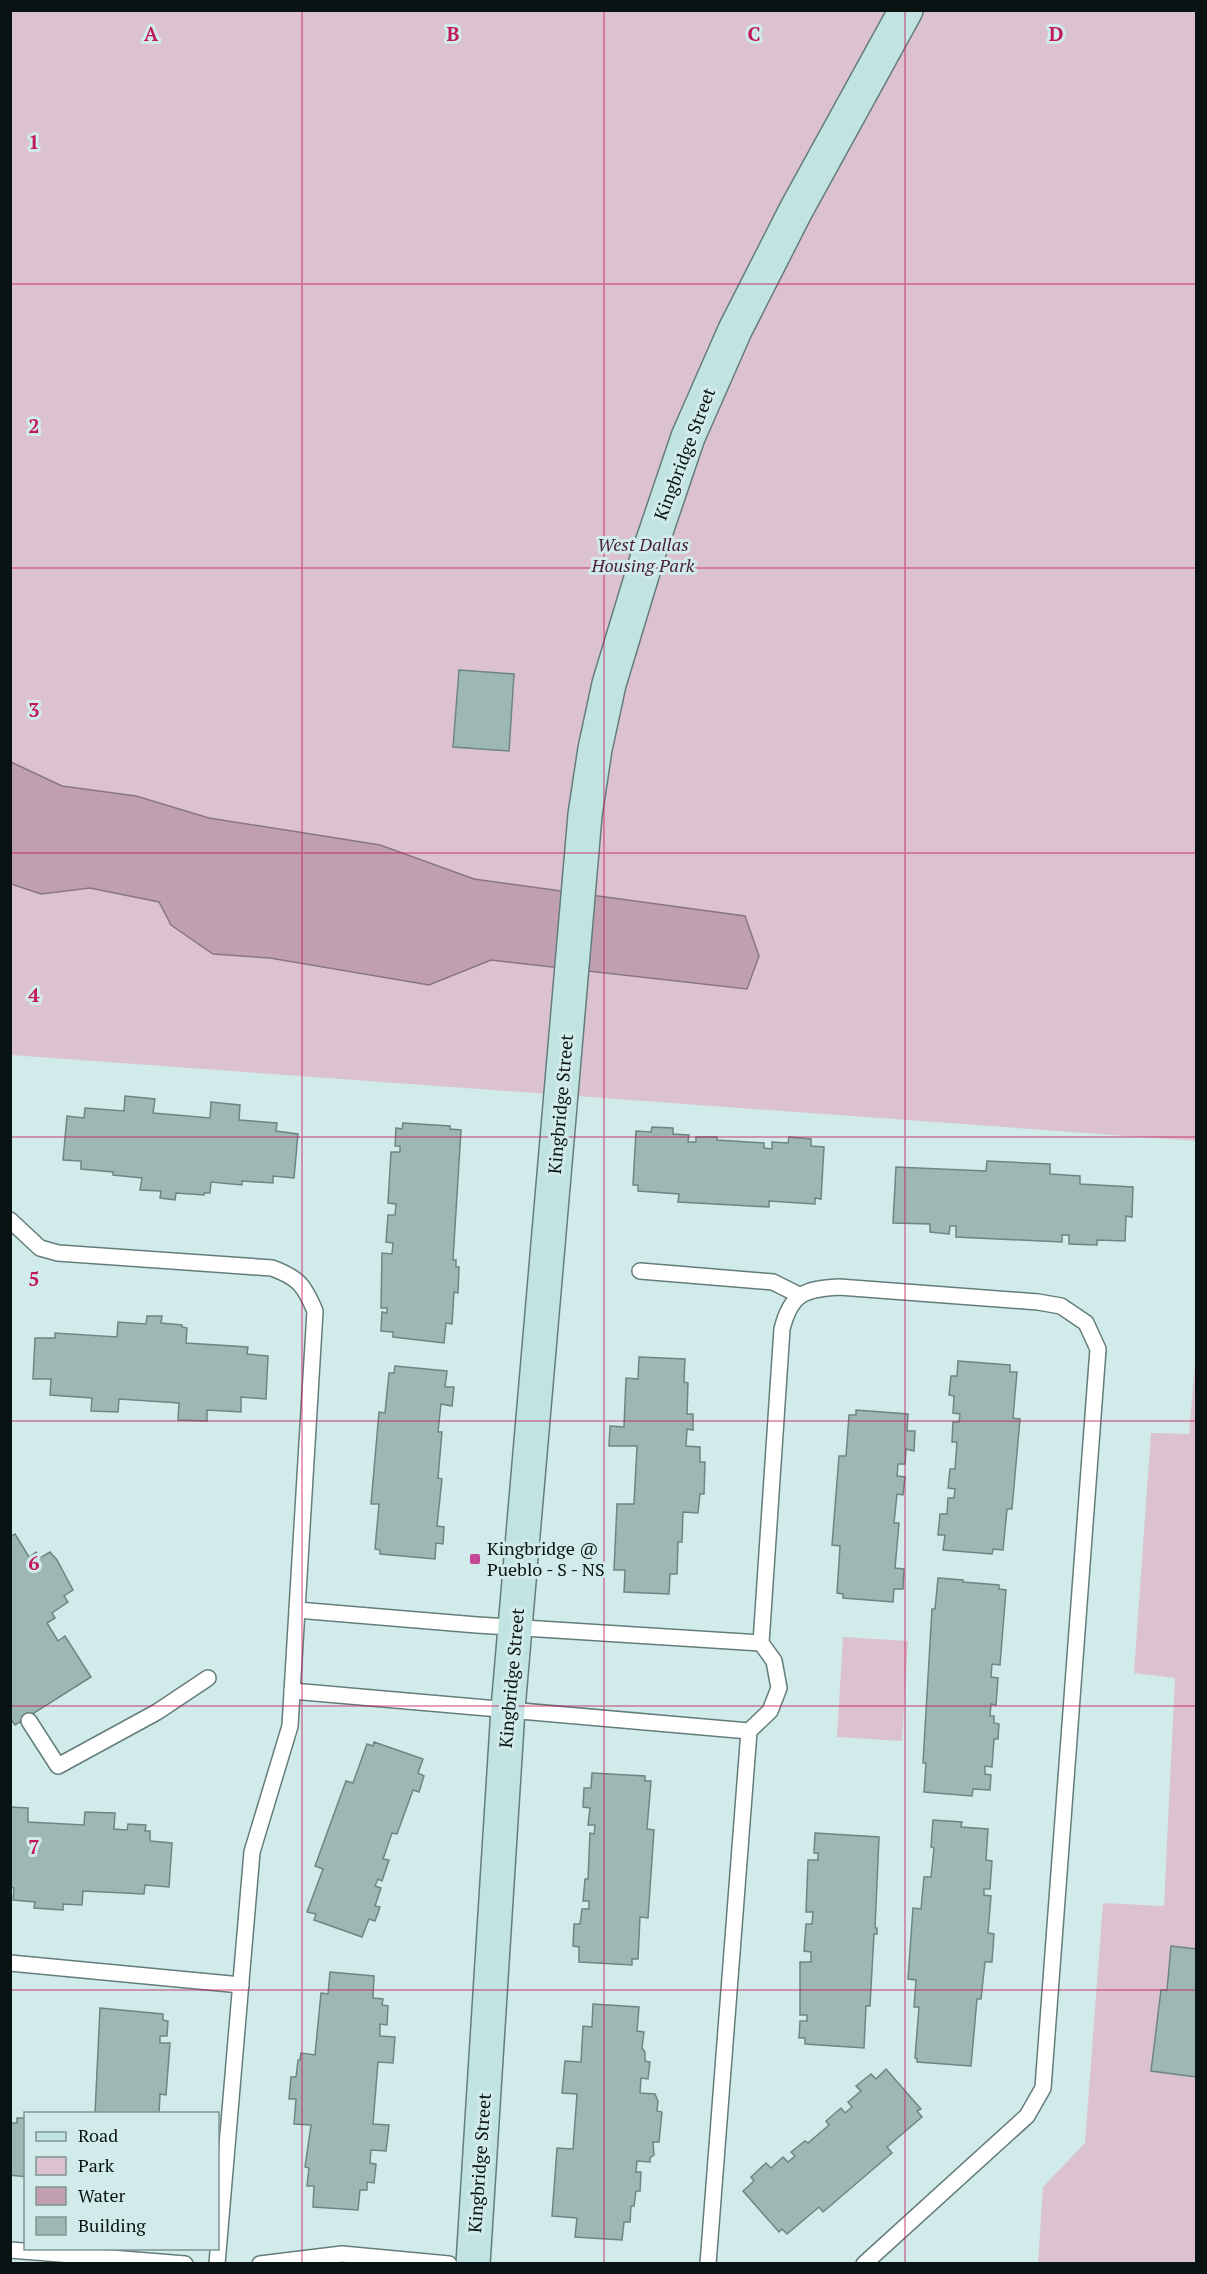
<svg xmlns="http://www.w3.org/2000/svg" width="1207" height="2274" viewBox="0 0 1207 2274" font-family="'PT Serif',serif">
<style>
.green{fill:#dbc2ce}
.water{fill:#c0a0b0;stroke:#897681;stroke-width:1.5}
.building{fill:#9cb7b4;stroke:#6d8684;stroke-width:1.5}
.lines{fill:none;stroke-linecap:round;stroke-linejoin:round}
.lane-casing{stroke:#647d7b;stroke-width:18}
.secondary-casing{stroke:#647d7b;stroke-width:36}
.lane{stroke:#fff;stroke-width:15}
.secondary{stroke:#c1e4e2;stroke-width:33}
.grid{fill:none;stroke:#c2185b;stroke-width:1.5;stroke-opacity:0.55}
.poi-dot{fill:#c54796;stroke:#d0ebe9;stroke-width:2}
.labels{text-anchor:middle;stroke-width:6;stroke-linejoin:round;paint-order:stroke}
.street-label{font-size:18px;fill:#0a1313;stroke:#d0ebe9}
.park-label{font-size:18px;font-style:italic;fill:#4a1f38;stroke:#d0ebe9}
.poi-label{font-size:18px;fill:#0a1313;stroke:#d0ebe9;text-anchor:start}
.grid-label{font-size:20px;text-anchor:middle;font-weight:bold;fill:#c2185b;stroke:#d0ebe9;stroke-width:6;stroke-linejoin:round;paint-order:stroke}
</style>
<rect width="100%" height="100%" fill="#d0ebe9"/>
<!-- green -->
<g class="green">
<path d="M10 11H1196V1141L11 1055Z"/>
<path d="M1196 1352V2263L1038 2264 1043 2187 1085 2143 1103 1903 1164 1906 1175 1678 1134 1673 1151 1433 1189 1434Z"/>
<path d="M843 1637 908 1641 902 1741 837 1737Z"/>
</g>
<!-- water -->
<path class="water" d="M11 762 62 786 136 796 209 818 380 845 474 879 745 916 759 956 747 989 491 960 429 985 270 958 213 954 171 925 159 902 90 888 41 894 11 884Z"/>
<!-- building -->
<g class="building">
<path d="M459 670 514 674 509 751 453 747Z"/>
<path d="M125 1096 155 1099 153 1113 210 1118 211 1102 240 1105 239 1120 277 1123 276 1131 298 1134 294 1178 273 1176V1183L242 1181V1185L211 1182 210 1193H204V1195L176 1193 175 1200 160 1198 161 1191 140 1190 142 1178 113 1175V1172L81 1169V1161L63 1160 67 1116 84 1118 85 1108 124 1111Z"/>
<path d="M403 1123 450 1126V1129L461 1130 453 1260H456V1267H459L458 1293 454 1292 452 1324 446 1323 444 1343 393 1337V1332L381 1331 382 1312 387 1313V1308H381L382 1253 392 1254 393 1243 386 1242 388 1215H395L396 1204 388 1203 391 1152H400V1146H395L396 1128 402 1129Z"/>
<path d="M652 1127 673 1128V1134L689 1135 688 1142H696V1137H717V1140L764 1143V1148L772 1149V1142L788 1143 789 1137 811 1139V1146L824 1147 821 1199 815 1198V1204L769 1201V1207L678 1202 679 1194 638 1191V1185H633L636 1131 651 1132Z"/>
<path d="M987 1161 1050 1164V1174L1080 1176V1184L1133 1187 1132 1217 1126 1216 1125 1241 1097 1240V1245L1069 1244V1235H1062V1242L956 1237V1226H950L949 1234 930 1232V1224L893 1223 896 1167 986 1171Z"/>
<path d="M147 1316H162L161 1323 182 1325V1327L187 1328 186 1343 248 1347 247 1354 268 1356 266 1399 241 1397V1412L207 1410V1421L178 1420 179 1403 119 1399 118 1412 91 1411 92 1398 50 1395 51 1379H33L35 1338H55V1333L117 1337 118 1322 146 1324Z"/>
<path d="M639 1357 685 1359 684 1382 688 1383 687 1414H693V1430L687 1429 686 1446 700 1447V1462H705L704 1494H700L698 1513 683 1512 682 1542H678L677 1574H670L669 1594 624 1592 625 1570H614L617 1504H634L637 1446H609L610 1426 624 1427 626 1378 638 1379Z"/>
<path d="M958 1361 1010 1365V1372H1017L1013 1418 1020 1419 1012 1509H1007L1003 1550 993 1549 992 1554 943 1550 945 1535H938L940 1514H947L948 1498H954L955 1489 948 1488 950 1469H955L957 1442H952L953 1422H959L960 1414 953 1413 954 1396 949 1395 951 1376H957Z"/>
<path d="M395 1366 447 1371 445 1387H454L452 1406 441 1404 438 1432H442L438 1478 442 1479 437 1526 444 1527 443 1544 436 1543 435 1559 380 1554V1550L375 1549 379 1504H371L379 1412 385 1413 389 1373H394Z"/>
<path d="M856 1410 908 1414 907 1431H915L914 1451 906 1449 905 1464H898L897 1476 905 1477 903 1495 897 1494 894 1523H899L895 1568 904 1569 903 1589H894L893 1602 843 1598V1594L837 1593 840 1546 832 1545 839 1456H846L849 1415H856Z"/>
<path d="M15 1534 29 1557 36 1552 40 1558 50 1552 57 1560 73 1590 64 1596 68 1602 52 1613 55 1618 47 1623 58 1641 65 1636 91 1677 15 1725 10 1718V1537Z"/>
<path d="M938 1578 963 1580V1582L999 1585V1589L1006 1590 1000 1665 992 1664 991 1677 998 1678 996 1705 991 1704 990 1716H994V1723L999 1724 998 1739H994L992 1767 985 1766V1774L991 1775 990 1790 973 1789 972 1796 924 1792 926 1763H923L929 1660 932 1609H935Z"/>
<path d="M374 1742 423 1759 418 1773 424 1776 419 1792 413 1790 397 1834 392 1833 383 1859 389 1860 382 1881 378 1879 375 1886 381 1888 375 1906 380 1907 375 1921 369 1919 362 1937 314 1920 316 1914 307 1912 323 1869 315 1866 346 1781 353 1783 367 1744 373 1746Z"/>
<path d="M592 1773 645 1776V1781H651L647 1829 654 1830 648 1918 640 1917 638 1959H632V1965L579 1962V1947L573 1946 574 1924H580L582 1909H589V1901H583L585 1879H588L590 1833 594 1834 595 1825H588L590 1808 583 1807 584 1788H591Z"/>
<path d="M10 1807 28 1808V1822L84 1825 85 1812 115 1813 114 1829 127 1830 128 1824 146 1825 145 1831H150V1841L172 1843 169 1887 145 1885 144 1894 83 1891 82 1905 63 1904V1910L34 1908 35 1902 13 1900 14 1888 10 1887Z"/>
<path d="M933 1820 962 1822 961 1827 988 1829 986 1860 992 1861 990 1889H984V1895L991 1896 988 1933 994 1934 992 1962H985L981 1999H977L971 2066 917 2062V2058H915L919 2007H914L916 1980 908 1979 913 1908 921 1909 924 1877H931L934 1848 931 1847Z"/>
<path d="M815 1833 879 1837 875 1928H877V1934H874L870 2006H866L864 2048 805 2044V2038H799L800 2021H807V2015H800V1962H811V1952L804 1951 806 1924H812L813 1912H806L808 1860H818V1853H814Z"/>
<path d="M1171 1946 1196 1949V2077L1151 2071 1161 1990H1167Z"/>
<path d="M330 1972 374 1976 373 1998 383 1999 382 2005 388 2006 387 2025 380 2024V2036L395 2037 393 2063 378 2062 373 2124 389 2125 386 2151 371 2150 370 2163 376 2164 374 2183 367 2182V2190H360L358 2210 313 2207 314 2186H307L309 2168 305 2167 311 2125 294 2124 296 2099H289L291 2077H296L298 2060H300L301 2053 315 2055 321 1993 328 1994Z"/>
<path d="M593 2004 639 2007 637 2031 644 2032 642 2048 645 2052V2061L650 2062 648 2079 641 2078 640 2093 655 2094 658 2101 657 2111 662 2112 659 2142H653L654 2155 650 2158V2162L637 2161 636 2172H641L640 2191H636L634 2206H631L630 2222H624L622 2240 575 2237 577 2218 552 2216 557 2148 573 2149 577 2094 562 2093 565 2061 581 2062 583 2026 592 2027Z"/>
<path d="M100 2008 163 2014V2020L168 2021 167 2036H160V2043H170L166 2095 160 2094 159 2114H95Z"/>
<path d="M886 2069 921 2109 917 2111 922 2117 887 2147 892 2153 823 2212 819 2207 787 2234 782 2229 779 2232 743 2191 754 2181 751 2177 766 2163 771 2168 783 2157 788 2162 795 2156 791 2152 805 2141 808 2143 829 2125 826 2121 841 2108 845 2113 852 2107 848 2102 861 2091 856 2086 871 2074 876 2079Z"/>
<path d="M17 2118H26V2177L10 2175V2123H17Z"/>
</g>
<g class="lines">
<defs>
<g id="lane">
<path d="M10 1220 40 1248 58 1253 272 1268C299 1278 304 1285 315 1311L290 1726 252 1852 217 2264"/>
<path d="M640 1271 773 1282 799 1295"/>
<path d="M297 1610 477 1625 761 1643"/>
<path d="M292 1691 749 1731"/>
<path d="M29 1721 58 1766 157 1712 208 1678"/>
<path d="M10 1963 241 1985"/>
<path d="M10 2250 185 2264"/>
<path d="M260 2264 342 2254 449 2264"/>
<path d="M708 2264 749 1731 770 1711 779 1688 774 1661 761 1643 782 1329C791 1293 805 1289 839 1287L1038 1302 1061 1306 1086 1323 1098 1349 1043 2088 1027 2116 864 2264"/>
</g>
<path id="secondary" d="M473 2264 508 1709 585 815 595 749 609 684 649 552 688 437 735 330 796 210 906 10"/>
</defs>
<!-- lane casing -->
<use href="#lane" class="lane-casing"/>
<!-- secondary casing -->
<use href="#secondary" class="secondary-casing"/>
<!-- lane -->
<use href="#lane" class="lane"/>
<!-- secondary -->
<use href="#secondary" class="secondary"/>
</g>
<!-- grid -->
<path class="grid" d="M302 10V2264M604 10V2264M905 10V2264M10 284H1196M10 568H1196M10 853H1196M10 1137H1196M10 1421H1196M10 1706H1196M10 1990H1196"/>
<!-- markers -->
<rect class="poi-dot" x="469" y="1553" width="12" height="12" rx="3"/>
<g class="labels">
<!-- street labels -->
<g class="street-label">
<text transform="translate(685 454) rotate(-69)" y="6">Kingbridge Street</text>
<text transform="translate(561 1104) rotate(-85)" y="6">Kingbridge Street</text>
<text transform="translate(512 1678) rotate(-85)" y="6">Kingbridge Street</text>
<text transform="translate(480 2163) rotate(-86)" y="6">Kingbridge Street</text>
</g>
<!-- park labels -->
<g class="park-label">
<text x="643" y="551">West Dallas<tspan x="643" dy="21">Housing Park</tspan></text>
</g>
<!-- poi labels -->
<g class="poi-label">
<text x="487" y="1555">Kingbridge @<tspan x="487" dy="21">Pueblo - S - NS</tspan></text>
</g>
</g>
<g class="grid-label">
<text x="151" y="41">A</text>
<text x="453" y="41">B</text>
<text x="754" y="41">C</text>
<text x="1056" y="41">D</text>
<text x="34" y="149">1</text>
<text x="34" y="433">2</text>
<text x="34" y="717">3</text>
<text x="34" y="1002">4</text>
<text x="34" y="1286">5</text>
<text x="34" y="1570">6</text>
<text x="34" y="1854">7</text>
</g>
<!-- border -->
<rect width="1207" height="2274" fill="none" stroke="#0a1313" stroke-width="24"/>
<!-- legend -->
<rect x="24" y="2112" width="195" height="138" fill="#d0ebe9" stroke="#819593" stroke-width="1.5"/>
<rect x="36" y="2132" width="30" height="9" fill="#c1e4e2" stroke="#819593" stroke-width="1.5"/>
<text x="78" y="2142" font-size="18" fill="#0a1313">Road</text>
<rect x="36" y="2157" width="30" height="18" fill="#dbc2ce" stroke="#819593" stroke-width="1.5"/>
<text x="78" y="2172" font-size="18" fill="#0a1313">Park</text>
<rect x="36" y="2187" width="30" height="18" fill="#c0a0b0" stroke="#819593" stroke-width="1.5"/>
<text x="78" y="2202" font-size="18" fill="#0a1313">Water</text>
<rect x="36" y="2217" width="30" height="18" fill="#9cb7b4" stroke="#819593" stroke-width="1.5"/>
<text x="78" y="2232" font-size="18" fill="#0a1313">Building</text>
</svg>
